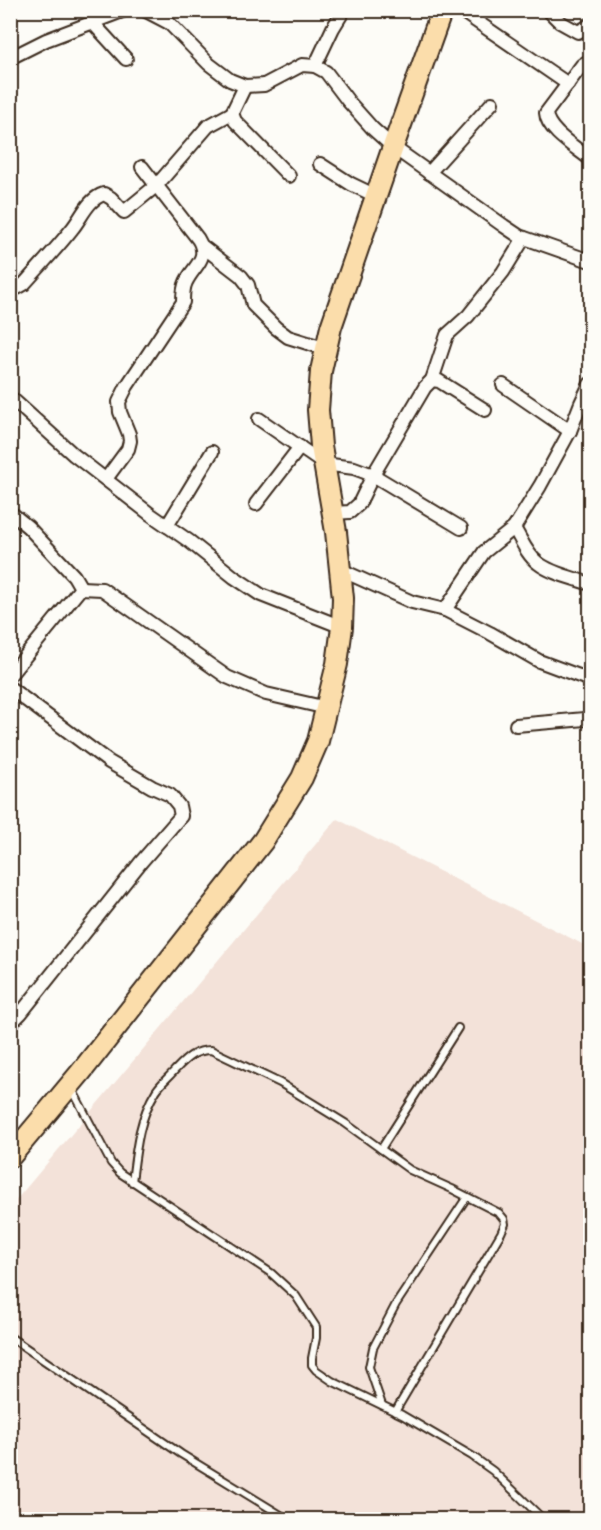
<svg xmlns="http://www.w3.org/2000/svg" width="601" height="1530" viewBox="0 0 601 1530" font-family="Mynerve,sans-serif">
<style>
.built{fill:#f3e2d9}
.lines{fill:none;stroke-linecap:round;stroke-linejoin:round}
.lane-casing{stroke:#3b2a1e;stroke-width:10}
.street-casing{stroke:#3b2a1e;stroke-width:16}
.primary-casing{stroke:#3b2a1e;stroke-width:24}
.lane{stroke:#fdfcf7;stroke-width:6}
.street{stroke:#fdfcf7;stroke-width:12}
.primary{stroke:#fbddab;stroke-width:20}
</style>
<rect width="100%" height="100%" fill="#fdfcf7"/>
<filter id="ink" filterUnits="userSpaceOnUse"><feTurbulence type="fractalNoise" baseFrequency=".0167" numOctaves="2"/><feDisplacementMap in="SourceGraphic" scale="12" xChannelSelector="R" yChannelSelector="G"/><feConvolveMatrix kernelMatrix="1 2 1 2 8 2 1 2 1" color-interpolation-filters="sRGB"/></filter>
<g filter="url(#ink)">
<!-- built -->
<path class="built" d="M337 819 590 948V1519L11 1520V1206Z"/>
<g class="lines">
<defs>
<g id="lane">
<path d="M72 1089 111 1163 120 1173 271 1273 296 1296 316 1327V1338L312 1358V1365L316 1370 332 1381 402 1415 472 1456 493 1471 544 1520"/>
<path d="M381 1149 458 1028"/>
<path d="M132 1182C136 1150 139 1118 156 1091 161 1083 169 1077 175 1070 186 1059 194 1050 211 1050L280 1083 345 1123 410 1170 452 1189 499 1213 504 1219 505 1224 501 1233 395 1412"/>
<path d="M10 1337 181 1454 289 1520"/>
<path d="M382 1405 369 1367 373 1348 396 1304 467 1197"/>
</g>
<g id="street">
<path d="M144 10 150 13 169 23 209 64 230 80 245 86 264 85 302 65 315 66 326 72 348 101 373 129 393 147 504 226 519 236 590 261"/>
<path d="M460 10 568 84"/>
<path d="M548 10 560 22 578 32 587 27 590 24"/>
<path d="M92 22 126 59"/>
<path d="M10 58 46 40 125 10"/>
<path d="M590 64 587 62 582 65 546 113C547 131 577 148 590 159"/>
<path d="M315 66 333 28 344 10"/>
<path d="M245 86 232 113 235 121 289 176"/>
<path d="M320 164 351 184 376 196"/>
<path d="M429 173 492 103"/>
<path d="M202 246 241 276 248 285 253 305 276 328 288 337 327 349"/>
<path d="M10 287 17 288 24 284C40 266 57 248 72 229 82 217 88 199 104 194L111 198 124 212 157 185 208 126 232 113"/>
<path d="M432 380 447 335 468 316 503 272 524 238"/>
<path d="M503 385 570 431"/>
<path d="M10 397 74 455 150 514 189 541 234 577 261 595 342 627"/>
<path d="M259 419 324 464 354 468 373 475 461 528"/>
<path d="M106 479 128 449 130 441 129 434 120 412 119 402 127 386 183 302C183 295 183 288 186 282 194 265 210 259 198 239L142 167"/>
<path d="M256 504 300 447"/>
<path d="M10 512 28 527 74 576 81 588 10 675"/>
<path d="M333 513 350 512 359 504 373 475 425 387 432 380 439 381 485 410"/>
<path d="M167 526 212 452"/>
<path d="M514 528C521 539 527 555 538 563 552 574 574 578 590 584"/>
<path d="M341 570 412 602 445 610 490 633 539 661 590 680"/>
<path d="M81 588 102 589 227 677 266 694 327 708"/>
<path d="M445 610 484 552 514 528 540 486 570 431 581 403 590 384"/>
<path d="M10 688 109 762 152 787 170 795 179 806 181 816 141 862 21 1013 10 1024"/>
<path d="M516 725 585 719 590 720"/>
</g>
<path id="primary" d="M10 1157 81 1072 263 841 302 778 318 741 337 664 342 627 343 598 336 532 321 446 318 410 321 371 331 327 393 147 442 10"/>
</defs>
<!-- lane casing -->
<use href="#lane" class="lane-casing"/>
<!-- street casing -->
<use href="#street" class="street-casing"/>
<!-- primary casing -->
<use href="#primary" class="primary-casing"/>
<!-- lane -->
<use href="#lane" class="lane"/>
<!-- street -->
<use href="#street" class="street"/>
<!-- primary -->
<use href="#primary" class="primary"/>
</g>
</g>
<!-- margin -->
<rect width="601" height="1530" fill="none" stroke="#fdfcf7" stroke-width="36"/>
<rect x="18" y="18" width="565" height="1494" fill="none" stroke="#3b2a1e" stroke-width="2" filter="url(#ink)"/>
</svg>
